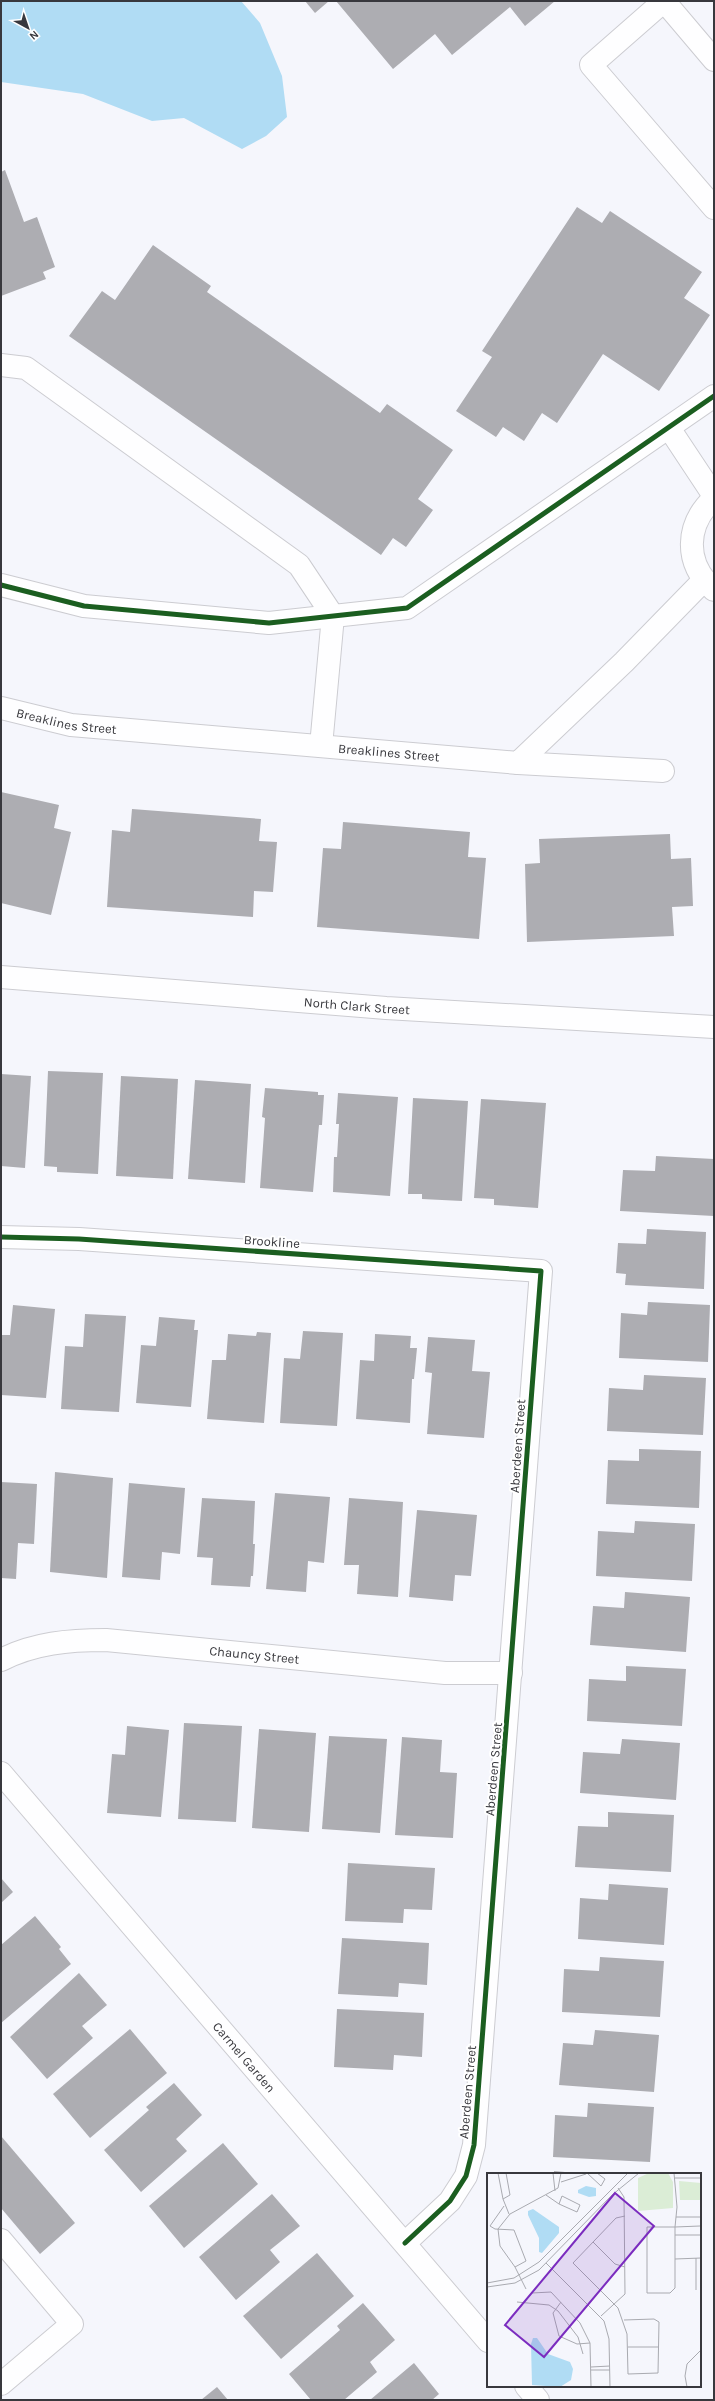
<svg xmlns="http://www.w3.org/2000/svg" width="715" height="2401" viewBox="0 0 715 2401" font-family="Karla,sans-serif">
<style>
.water{fill:#b0dcf4}
.building{fill:#adadb2}
.lines{fill:none;stroke-linecap:round;stroke-linejoin:round}
.minor-casing{stroke:#ccccd1;stroke-width:24}
.minor{stroke:#fefeff;stroke-width:22}
.cycleway-casing{stroke:#fff;stroke-width:8}
.cycleway{stroke:#1b5e20;stroke-width:5}
.labels{text-anchor:middle;stroke-width:4;stroke-linejoin:round;paint-order:stroke}
.street-label{font-size:13px;fill:#38383d;stroke:#fff}
.inset-road{fill:none;stroke:#a9aab0;stroke-width:1}
.view{fill:#7b2cbf;fill-opacity:0.15;stroke:#7b2cbf;stroke-width:2}
.inset-edge{fill:none;stroke:#38383d;stroke-width:2}
</style>
<rect width="100%" height="100%" fill="#f5f6fc"/>
<!-- water -->
<path class="water" d="M1 1H241L260 23 282 76 287 117 266 136 242 149 184 118 152 121 83 94 1 82Z"/>
<!-- building -->
<g class="building">
<path d="M305 1H329L315 13Z"/>
<path d="M336 1H555L525 26 510 7 452 55 435 34 393 69Z"/>
<path d="M5 170 24 222 37 217 55 267 43 272 46 279 1 296V172Z"/>
<path d="M577 207 602 223 610 211 702 272 684 298 710 315 659 391 603 354 557 423 542 413 524 441 503 427 496 437 456 411 492 357 482 351Z"/>
<path d="M153 245 211 286 207 292 380 413 387 404 453 450 418 499 433 510 406 547 393 538 381 555 69 336 102 291 115 300Z"/>
<path d="M1 792 59 805 54 828 71 832 51 915 1 903Z"/>
<path d="M132 809 261 819 259 841 277 842 273 892 254 891 253 917 107 907 112 830 130 832Z"/>
<path d="M343 822 470 832 468 857 486 858 479 939 317 927 323 848 341 849Z"/>
<path d="M670 834 671 859 691 858 693 906 672 907 674 936 527 942 525 864 540 863 539 839Z"/>
<path d="M48 1071 103 1073 98 1174 57 1172V1167L44 1166Z"/>
<path d="M1 1074 31 1076 25 1168 1 1166Z"/>
<path d="M121 1076 178 1079 173 1179 116 1176Z"/>
<path d="M195 1080 251 1084 245 1183 188 1179Z"/>
<path d="M265 1088 318 1092V1095H324L322 1125H319L313 1192 260 1188 265 1118 262 1117Z"/>
<path d="M338 1093 398 1097 390 1196 333 1192 334 1157H337L339 1124H336Z"/>
<path d="M413 1098 468 1101 462 1201 422 1199V1194H408Z"/>
<path d="M481 1099 546 1103 538 1208 494 1205V1199L474 1198Z"/>
<path d="M656 1156 714 1159V1216L620 1211 623 1170 655 1171Z"/>
<path d="M647 1229 706 1232 704 1289 625 1285 626 1274 616 1273 618 1243 646 1244Z"/>
<path d="M648 1302 710 1305 708 1362 619 1358 621 1313 647 1315Z"/>
<path d="M13 1305 55 1309 46 1398 1 1395V1335H10Z"/>
<path d="M85 1314 126 1316 119 1412 61 1409 65 1346 83 1347Z"/>
<path d="M159 1317 195 1320 194 1330H198L191 1407 136 1403 141 1345 156 1346Z"/>
<path d="M303 1331 343 1333 337 1426 280 1423 284 1358 300 1359Z"/>
<path d="M257 1332 271 1333 264 1423 207 1419 212 1360H226L228 1334 256 1336Z"/>
<path d="M375 1334 411 1336 410 1348H417L414 1379H412L410 1423 356 1419 360 1360 374 1361Z"/>
<path d="M428 1337 475 1340 472 1371 490 1372 484 1438 427 1434 432 1373 425 1372Z"/>
<path d="M644 1375 706 1378 703 1435 607 1431 609 1388 643 1390Z"/>
<path d="M639 1449 701 1451 699 1508 606 1504 608 1460 639 1461Z"/>
<path d="M55 1472 113 1478 107 1578 50 1572Z"/>
<path d="M1 1482 37 1484 34 1544 18 1543 16 1579 1 1578Z"/>
<path d="M129 1483 185 1488 180 1554 162 1552 160 1580 122 1577Z"/>
<path d="M275 1493 330 1497 324 1563 308 1561 306 1592 266 1589Z"/>
<path d="M202 1498 255 1501 253 1544H255L253 1576H251L250 1587 211 1585 213 1558 197 1557Z"/>
<path d="M349 1498 403 1502 398 1597 357 1594 359 1565H344Z"/>
<path d="M417 1510 477 1515 471 1576 455 1575 453 1601 409 1597Z"/>
<path d="M635 1521 695 1524 692 1581 596 1576 598 1531 634 1533Z"/>
<path d="M625 1592 690 1597 686 1652 590 1645 593 1606 624 1608Z"/>
<path d="M626 1666 686 1669 682 1726 587 1721 589 1679 626 1681Z"/>
<path d="M184 1723 242 1726 236 1822 178 1819Z"/>
<path d="M127 1726 169 1730 161 1817 107 1813 112 1754 125 1755Z"/>
<path d="M259 1729 316 1733 309 1832 252 1828Z"/>
<path d="M329 1736 387 1739 380 1833 322 1829Z"/>
<path d="M402 1737 442 1740 440 1772 457 1773 453 1838 395 1835Z"/>
<path d="M622 1739 680 1743 676 1800 580 1793 583 1752 620 1754Z"/>
<path d="M608 1812 674 1815 671 1872 575 1867 578 1826 608 1827Z"/>
<path d="M348 1863 435 1868 432 1910 404 1909 403 1923 345 1921Z"/>
<path d="M1 1878 13 1892 1 1903Z"/>
<path d="M609 1884 668 1888 664 1945 578 1939 580 1898 608 1900Z"/>
<path d="M35 1916 61 1947 59 1949 71 1964 1 2023V1945Z"/>
<path d="M342 1938 429 1943 427 1985 399 1983 398 1997 338 1994Z"/>
<path d="M600 1957 664 1961 660 2017 562 2012 564 1969 599 1971Z"/>
<path d="M79 1973 107 2005 82 2026 93 2038 47 2079 10 2037Z"/>
<path d="M337 2009 424 2013 422 2057 394 2055 393 2070 334 2067Z"/>
<path d="M130 2029 167 2073 90 2138 53 2094Z"/>
<path d="M595 2030 659 2035 654 2092 559 2085 563 2043 593 2045Z"/>
<path d="M174 2083 202 2115 176 2139 187 2151 141 2192 104 2150 149 2110 146 2107Z"/>
<path d="M588 2103 654 2107 650 2162 553 2157 555 2115 587 2117Z"/>
<path d="M1 2136 75 2223 40 2254 1 2208Z"/>
<path d="M223 2143 258 2184 184 2248 149 2206Z"/>
<path d="M554 2171 576 2173V2174H554Z"/>
<path d="M272 2194 300 2226 270 2250 280 2262 236 2300 199 2257Z"/>
<path d="M317 2253 354 2296 281 2359 243 2316Z"/>
<path d="M363 2303 395 2340 370 2362 377 2372 344 2400H311L289 2374 340 2330 337 2326Z"/>
<path d="M414 2363 439 2394 432 2400H370Z"/>
<path d="M217 2387 228 2400H201Z"/>
</g>
<g class="lines">
<defs>
<g id="minor">
<path d="M664 1 591 65 714 208"/>
<path d="M664 1 714 60"/>
<path d="M1 365 26 368 299 565 333 616 321 746"/>
<path d="M669 428 714 496"/>
<path d="M714 498C685 525 684 563 714 590"/>
<path d="M1 585 84 606 269 623 407 608 714 396"/>
<path id="s1" d="M1 708 71 725 518 763 624 662 704 580"/>
<path d="M518 763 663 771"/>
<path id="s2" d="M1 977 386 1008 714 1027"/>
<path d="M1 1237 79 1239 541 1271 474 2145 466 2176 450 2201 405 2243"/>
<path id="s3" d="M1 1660C34 1643 69 1640 106 1640L445 1673H511"/>
<path id="s4" d="M1 1773 488 2341"/>
<path d="M1 2240 72 2324 1 2384"/>
<path d="M526 2386 538 2400"/>
</g>
</defs>
<!-- minor casing -->
<use href="#minor" class="minor-casing"/>
<!-- minor -->
<use href="#minor" class="minor"/>
<defs>
<g id="cycleway">
<path d="M1 585 84 606 269 623 407 608 714 396"/>
<path d="M1 1237 79 1239 541 1271 474 2145 466 2176 450 2201 405 2243"/>
</g>
</defs>
<!-- cycleway casing -->
<use href="#cycleway" class="cycleway-casing"/>
<!-- cycleway -->
<use href="#cycleway" class="cycleway"/>
</g>
<g class="labels">
<!-- street labels -->
<g class="street-label">
<text dy="5" stroke="none"><textPath href="#s1" startOffset="67">Breaklines Street</textPath></text>
<text dy="5" stroke="none"><textPath href="#s1" startOffset="391">Breaklines Street</textPath></text>
<text dy="5" stroke="none"><textPath href="#s2" startOffset="357">North Clark Street</textPath></text>
<text transform="translate(272 1241) rotate(4)" y="5">Brookline</text>
<text transform="translate(517 1446) rotate(-86)" y="5">Aberdeen Street</text>
<text dy="5" stroke="none"><textPath href="#s3" startOffset="257">Chauncy Street</textPath></text>
<text transform="translate(493 1769) rotate(-85)" y="5">Aberdeen Street</text>
<text dy="5" stroke="none"><textPath href="#s4" startOffset="374">Carmel Garden</textPath></text>
<text transform="translate(467 2092) rotate(-85)" y="5">Aberdeen Street</text>
</g>
</g>
<!-- overview -->
<g transform="translate(487 2173)">
<rect width="214" height="214" fill="#f5f6fc"/>
<path d="M162 0H181L186 9V35L151 38V5ZM192 8 214 10V27H193Z" fill="#dbedd6"/>
<path d="M99 13 109 15V23L102 24 91 20V17ZM46 36 72 54V60L55 80 52 79V65L41 42V38ZM46 165H50L61 181 83 189 86 196 84 207 73 214 45 212 44 171Z" fill="#b0dcf4"/>
<path class="inset-road" d="M11 0 16 26 23 22 19 0M66 0 68 18M100 0 114 13 118 6 110 0M187 0 190 34 188 54V115L183 120H160V54H188L213 53 214 54M188 5H214M74 9 99 1M59 22 72 31M75 23 93 32 90 39 72 31ZM16 26 22 41M17 33 3 53 8 56 27 57 39 88 28 94M189 44H214M188 62H214M106 69 128 91 138 94M209 85V117M188 86 214 85M59 90 117 148 122 166 123 214M0 110 27 105 52 89 141 0M0 114 28 110 52 97 125 22 152 0M39 116 28 94 13 73 11 56 23 41 71 15 74 0M45 120 64 119 93 150 103 170 104 214M30 129 62 132 71 138 91 164 96 181M74 129 66 140 72 163 90 171 103 170M114 143 138 121 137 24 131 15M137 147 167 146 172 149 171 200 141 201 140 161 131 135 86 90 129 45 138 43M141 174H172M104 194 123 193M104 197H123M200 214 198 203 200 191 214 177"/>
<path class="view" d="M128 20 167 53 57 184 18 152Z"/>
<rect width="214" height="214" class="inset-edge"/>
</g>
<!-- border -->
<rect width="715" height="2401" fill="none" stroke="#38383d" stroke-width="4"/>
<!-- north arrow -->
<g transform="translate(28 28) rotate(140)" stroke="#ffffff" stroke-width="3" paint-order="stroke">
<path d="M0-3L7 15L0 10L-7 15Z" fill="#38383d"/>
<text y="-6" font-size="11" font-weight="bold" text-anchor="middle" fill="#38383d">N</text>
</g>
</svg>
